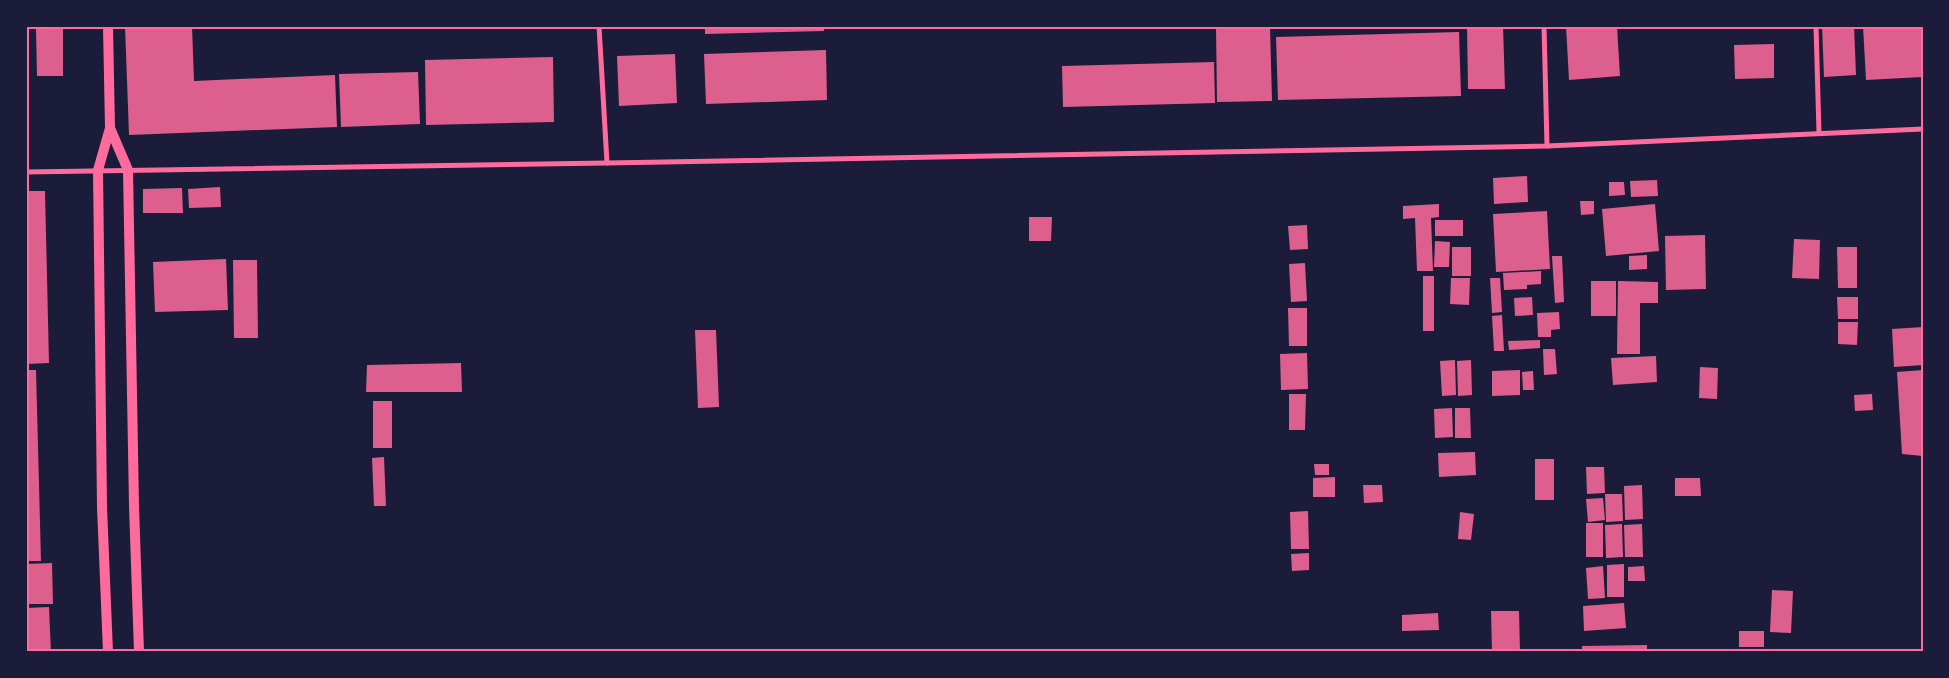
<svg xmlns="http://www.w3.org/2000/svg" width="1949" height="678" viewBox="0 0 1949 678" font-family="Ubuntu,sans-serif">
<style>
.building{fill:#dd5f8e}
.lines{fill:none;stroke-linecap:round;stroke-linejoin:round}
.minor{stroke:#ff6b9d;stroke-width:5}
.secondary{stroke:#ff6b9d;stroke-width:10}
.neatline{fill:none;stroke:#ff6b9d;stroke-width:2}
</style>
<rect width="100%" height="100%" fill="#1b1b3a"/>
<!-- building -->
<g class="building">
<path d="M125 26H192L194 81 335 75 337 127 129 135Z"/>
<path d="M705 26H824V31L705 34Z"/>
<path d="M1216 26H1270L1272 101 1217 102Z"/>
<path d="M1467 26H1503L1505 89H1468Z"/>
<path d="M1566 26H1617L1620 76 1569 80Z"/>
<path d="M1822 26H1854L1856 75 1824 77Z"/>
<path d="M1863 26H1923V77L1866 80Z"/>
<path d="M36 29H63V76H37Z"/>
<path d="M1459 32 1461 96 1278 100 1276 37Z"/>
<path d="M1774 44V78L1735 79 1734 45Z"/>
<path d="M826 50 827 100 706 104 704 54Z"/>
<path d="M675 54 677 103 619 106 617 56Z"/>
<path d="M553 57 554 122 426 125 425 60Z"/>
<path d="M1214 62 1215 103 1063 107 1062 66Z"/>
<path d="M418 72 420 124 341 127 339 74Z"/>
<path d="M1527 176 1528 202 1494 204 1493 178Z"/>
<path d="M1657 180 1658 196 1631 197 1630 181Z"/>
<path d="M1609 182H1624L1625 195 1609 196Z"/>
<path d="M220 187 221 207 189 208 188 189Z"/>
<path d="M182 188 183 213H143V189Z"/>
<path d="M26 191H45L49 363 26 364Z"/>
<path d="M1580 201H1594V214L1581 215Z"/>
<path d="M1439 204V217L1431 218 1433 271H1417L1415 218 1403 219V206Z"/>
<path d="M1655 204 1659 251 1606 256 1602 209Z"/>
<path d="M1547 211 1550 269 1496 272 1493 214Z"/>
<path d="M1029 217H1052L1051 241H1029Z"/>
<rect x="1435" y="220" width="28" height="16"/>
<path d="M1307 225 1308 249 1290 250 1288 226Z"/>
<path d="M1705 235 1706 289 1666 290 1665 236Z"/>
<path d="M1794 239 1820 240 1819 279 1792 278Z"/>
<path d="M1435 241 1450 242 1449 267H1434Z"/>
<rect x="1452" y="247" width="19" height="29"/>
<path d="M1837 247H1857V288H1838Z"/>
<path d="M1647 255V269L1629 270V256Z"/>
<path d="M1552 256H1562L1564 302 1555 303Z"/>
<path d="M226 259 228 310 155 312 153 262Z"/>
<path d="M233 260H257L258 338H234Z"/>
<path d="M1305 263 1307 301 1291 302 1289 264Z"/>
<path d="M1541 271V284L1527 285V289L1504 290 1503 273Z"/>
<rect x="1423" y="276" width="11" height="55"/>
<path d="M1451 278H1470L1469 305 1450 304Z"/>
<path d="M1490 278H1500L1502 312 1492 313Z"/>
<rect x="1591" y="281" width="25" height="35"/>
<path d="M1618 281 1658 282V303H1640V354H1617Z"/>
<path d="M1532 297 1533 315 1515 316 1514 298Z"/>
<path d="M1837 297H1858V319H1838Z"/>
<path d="M1288 308H1307V346H1289Z"/>
<path d="M1559 312 1560 329 1551 330V337H1538L1537 313Z"/>
<path d="M1502 315 1504 351H1494L1492 316Z"/>
<path d="M1838 322H1858L1857 345 1838 344Z"/>
<path d="M1923 327V365L1894 367 1892 329Z"/>
<path d="M695 330H716L719 407 698 408Z"/>
<path d="M1540 340V348L1509 350 1508 341Z"/>
<path d="M1543 349H1555L1557 374 1544 375Z"/>
<path d="M1307 353 1308 389 1281 390 1280 354Z"/>
<path d="M1656 356 1657 382 1613 385 1611 358Z"/>
<path d="M1455 360 1456 395 1442 396 1440 361Z"/>
<path d="M1471 360 1472 395 1458 396 1457 361Z"/>
<path d="M461 363 462 392H366L367 365Z"/>
<path d="M1700 367 1718 368 1717 399 1699 398Z"/>
<path d="M26 370H36L41 561H26Z"/>
<path d="M1520 370V395L1492 396V371Z"/>
<path d="M1923 370V456L1902 454 1897 372Z"/>
<path d="M1533 371 1534 390H1523L1522 372Z"/>
<path d="M1289 394H1306L1305 430H1289Z"/>
<path d="M1872 394 1873 410 1855 411 1854 395Z"/>
<rect x="373" y="401" width="19" height="47"/>
<path d="M1452 408 1453 437 1435 438 1434 409Z"/>
<path d="M1455 408H1470L1471 438H1455Z"/>
<path d="M1475 452 1476 475 1439 477 1438 453Z"/>
<path d="M384 457 386 506H374L372 458Z"/>
<rect x="1535" y="459" width="19" height="41"/>
<path d="M1314 464H1329V475H1315Z"/>
<path d="M1586 467H1604L1605 493 1587 494Z"/>
<path d="M1335 477V497H1313V478Z"/>
<path d="M1675 478H1700L1701 496H1675Z"/>
<path d="M1363 485H1382L1383 502 1364 503Z"/>
<path d="M1642 485 1643 519 1625 520 1624 486Z"/>
<path d="M1605 494H1622L1623 521 1606 522Z"/>
<path d="M1603 498 1605 520 1588 522 1586 499Z"/>
<path d="M1308 511 1309 549H1291L1290 512Z"/>
<path d="M1460 512 1474 514 1471 540 1458 539Z"/>
<rect x="1586" y="523" width="17" height="34"/>
<path d="M1622 524 1623 557 1606 558 1605 525Z"/>
<path d="M1642 524 1643 557H1625L1624 525Z"/>
<path d="M1309 553V570L1292 571 1291 554Z"/>
<path d="M52 563 53 604H26V564Z"/>
<path d="M1624 564V597H1607V565Z"/>
<path d="M1603 566 1605 598 1588 599 1586 568Z"/>
<path d="M1644 566 1645 581H1628V567Z"/>
<path d="M1772 590 1793 591 1791 633 1770 632Z"/>
<path d="M1624 603 1626 628 1584 631 1583 606Z"/>
<path d="M49 607 51 652H26V608Z"/>
<path d="M1491 611H1519L1520 652H1492Z"/>
<path d="M1438 613 1439 630 1402 631V615Z"/>
<rect x="1739" y="631" width="25" height="16"/>
<path d="M1647 645V652H1582V646Z"/>
</g>
<g class="lines">
<!-- minor -->
<g class="minor">
<path d="M599 26 607 163"/>
<path d="M1544 26 1547 146"/>
<path d="M1816 26 1819 133"/>
<path d="M26 172 607 163 1547 146 1923 129"/>
</g>
<!-- secondary -->
<g class="secondary">
<path d="M110 128 128 170 134 506 139 652"/>
<path d="M108 652 102 507 98 170 110 128 108 26"/>
</g>
</g>
<!-- border -->
<rect width="1949" height="678" fill="none" stroke="#1b1b3a" stroke-width="55"/>
<rect x="28" y="28" width="1894" height="622" class="neatline"/>
</svg>
